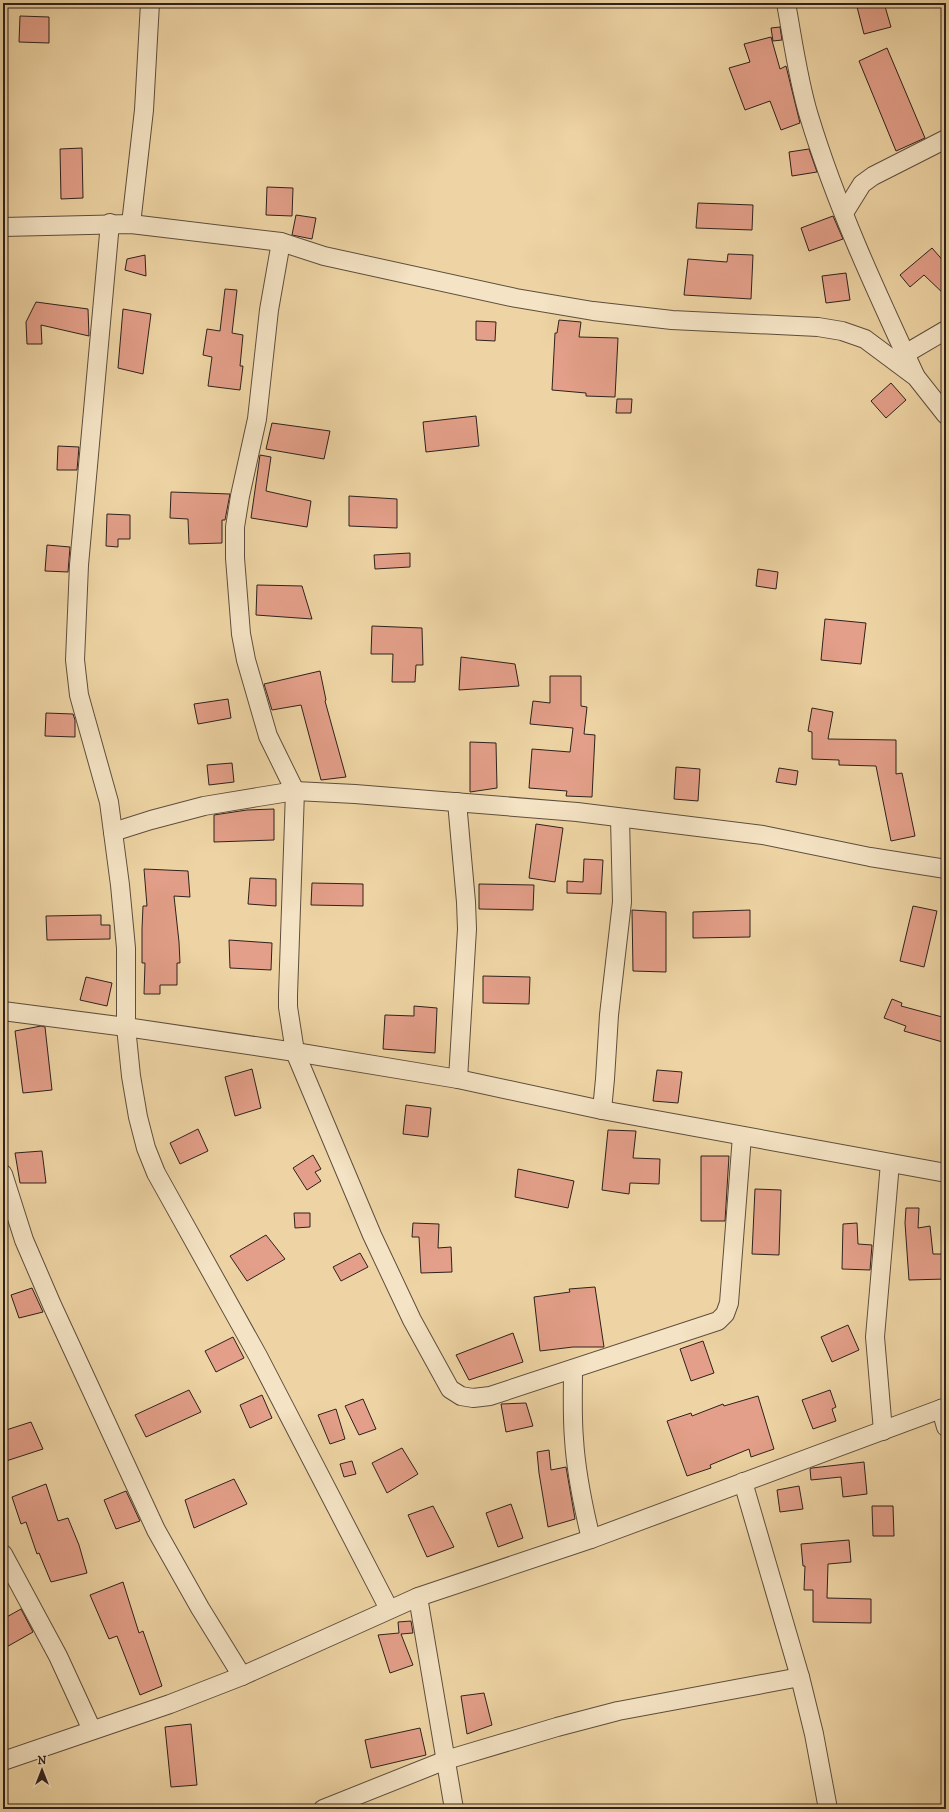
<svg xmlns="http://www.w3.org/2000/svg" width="949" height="1812" viewBox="0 0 949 1812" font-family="'IM FELL DW Pica',serif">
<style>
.building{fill:#e39f89;stroke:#2e211b}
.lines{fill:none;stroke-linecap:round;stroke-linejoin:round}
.minor-casing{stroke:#5e4e3d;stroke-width:20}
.minor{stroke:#f4e3c4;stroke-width:18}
</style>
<rect width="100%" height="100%" fill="#eed4a4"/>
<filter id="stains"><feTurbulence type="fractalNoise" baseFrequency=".005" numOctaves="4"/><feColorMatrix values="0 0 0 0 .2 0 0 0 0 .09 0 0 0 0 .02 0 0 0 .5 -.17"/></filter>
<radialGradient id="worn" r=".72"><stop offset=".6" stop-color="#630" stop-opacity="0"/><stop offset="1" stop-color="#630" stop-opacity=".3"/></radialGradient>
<!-- building -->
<g class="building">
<path d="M856 3H884L891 27 864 34Z"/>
<path d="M20 16 49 17V43L19 42Z"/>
<path d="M780 27 782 40 773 41 771 28Z"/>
<path d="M771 37 780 69 786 66 800 123 781 130 770 101 745 110 729 68 750 62 744 44Z"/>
<path d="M887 48 925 138 896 151 859 61Z"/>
<path d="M82 148 83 198 61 199 60 149Z"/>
<path d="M809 149 817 172 792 176 789 152Z"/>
<path d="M267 187 293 188 292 216 266 215Z"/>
<path d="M698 203 753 205 752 230 696 228Z"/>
<path d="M296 215 316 218 312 239 292 235Z"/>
<path d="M833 216 843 239 809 251 801 228Z"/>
<path d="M932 248 946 264V296L924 275 910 287 900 275Z"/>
<path d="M728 254 753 255 751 299 684 295 688 259 727 262Z"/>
<path d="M145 255 146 276 125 270 127 259Z"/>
<path d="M846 273 850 300 826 303 822 276Z"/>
<path d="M225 289 237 290 232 333 243 335 240 366H243L240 390 208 386 212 357 203 355 207 329 220 331Z"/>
<path d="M36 302 88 309 89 336 41 325 42 344H27L26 322Z"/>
<path d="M123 309 151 314 143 374 118 368Z"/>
<path d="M559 320 581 322 579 337 618 338 615 397 586 396V393L552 390 555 333H557Z"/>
<path d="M476 321 496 322 495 341 476 340Z"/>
<path d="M891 383 906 400 886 418 871 401Z"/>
<path d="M617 399H632L631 413H616Z"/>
<path d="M476 416 479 446 426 452 423 422Z"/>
<path d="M272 423 330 431 324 459 266 449Z"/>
<path d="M58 446 79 447 77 470H57Z"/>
<path d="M260 455 271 457 266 491 311 501 307 527 251 518Z"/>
<path d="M171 492 230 494 225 520H222V543L189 544 188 519 170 518Z"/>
<path d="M349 496 397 499V528L349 526Z"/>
<path d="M107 514 130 515V539H118V547L106 546Z"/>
<path d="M47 545 70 547 68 572 45 571Z"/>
<path d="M410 553V567L375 569 374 555Z"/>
<path d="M758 569 778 572 776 589 756 586Z"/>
<path d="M257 585 302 586 312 619 256 615Z"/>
<path d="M825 619 866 623 861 664 821 660Z"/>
<path d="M372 626 422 628 423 665H416L415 682H392L393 654H371Z"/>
<path d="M461 657 515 664 519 686 459 690Z"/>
<path d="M320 671 326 700 325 701 346 777 321 780 301 705 272 710 264 684Z"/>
<path d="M550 676H581V706L587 707 584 734 595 735 592 797 566 796 567 791 529 788 532 749 570 752 573 728 530 724 533 701 550 703Z"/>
<path d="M228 699 231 718 198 724 194 704Z"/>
<path d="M812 708 833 712 828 739 896 740V774L902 773 915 836 891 841 876 766 839 765V760L812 759V732L808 731Z"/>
<path d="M46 713 73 714 75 720V737L45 736Z"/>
<path d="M470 742 496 743 497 788 470 792Z"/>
<path d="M232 763 234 782 209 785 207 765Z"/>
<path d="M676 767 700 769 698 801 674 799Z"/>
<path d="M779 768 798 771 796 785 776 782Z"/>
<path d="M274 809V840L214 842V815L247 810Z"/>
<path d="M536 824 563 828 555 882 529 878Z"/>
<path d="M584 859 603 860 601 894 567 893V881L583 882Z"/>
<path d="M144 869 188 871 190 897 174 896 179 942 180 963H177V985H160V994H144L145 963H142V929L143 906H147Z"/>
<path d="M250 878 276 879V906L248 904Z"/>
<path d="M312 883 363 884V906L311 905Z"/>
<path d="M479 884 534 885 533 910 479 909Z"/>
<path d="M913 906 937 911 924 967 900 961Z"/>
<path d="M632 910 666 912V972L633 971Z"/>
<path d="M750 910V937L693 938V912Z"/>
<path d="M101 915V925H110V939L47 940 46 916Z"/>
<path d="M229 940 272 943 271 970 230 968Z"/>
<path d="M483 976 530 977 529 1004 483 1003Z"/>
<path d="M86 977 112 983 107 1006 80 1000Z"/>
<path d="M892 999 902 1003 901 1006 946 1018V1043L904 1031 906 1026 884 1018Z"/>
<path d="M414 1006 437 1008 435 1053 383 1049 385 1015 414 1016Z"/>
<path d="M41 1026 45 1027 52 1090 23 1093 15 1031Z"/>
<path d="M252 1069 261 1108 235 1116 225 1077Z"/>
<path d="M657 1070 682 1072 678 1103 653 1101Z"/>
<path d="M406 1105 431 1108 428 1137 403 1134Z"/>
<path d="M198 1129 208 1151 180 1164 170 1143Z"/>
<path d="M608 1130 636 1131 633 1158 660 1159 659 1184 630 1183 629 1194 602 1190Z"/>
<path d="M42 1151 46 1183H20L15 1153Z"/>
<path d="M313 1155 321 1169 315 1172 321 1181 307 1190 293 1168Z"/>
<path d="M701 1156H729L725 1221H701Z"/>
<path d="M518 1169 574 1181 568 1208 515 1197Z"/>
<path d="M755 1189 781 1190 779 1255 752 1254Z"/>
<path d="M906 1208H919L918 1228 930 1226 933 1254H946V1279L909 1280 905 1223Z"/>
<path d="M294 1213H310V1227L295 1228Z"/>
<path d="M413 1223 439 1224 438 1248 451 1247 452 1272 421 1273 419 1237H412Z"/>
<path d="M857 1223 858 1244 872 1245 870 1270 842 1269 843 1224Z"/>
<path d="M266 1235 285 1259 247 1281 230 1256Z"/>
<path d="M360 1253 368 1267 341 1281 333 1267Z"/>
<path d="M595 1287 604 1347H573L540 1351 534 1297 570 1292 569 1289Z"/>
<path d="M32 1288 43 1312 19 1318 11 1295Z"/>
<path d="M848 1325 859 1350 832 1362 821 1337Z"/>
<path d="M513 1333 523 1362 469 1380 456 1355Z"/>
<path d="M233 1337 244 1358 216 1372 205 1351Z"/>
<path d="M703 1341 714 1373 691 1381 680 1349Z"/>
<path d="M189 1390 201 1412 146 1437 135 1415Z"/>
<path d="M830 1390 836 1407 832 1409 836 1421 813 1429 802 1400Z"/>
<path d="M262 1395 272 1418 250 1428 240 1405Z"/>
<path d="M758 1396 774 1449 751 1457 749 1449 710 1465 711 1468 687 1476 667 1421 691 1413 692 1416 723 1404 724 1406Z"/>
<path d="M363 1399 376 1429 359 1435 345 1406Z"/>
<path d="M526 1403 533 1426 506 1432 501 1404Z"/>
<path d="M336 1409 345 1439 330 1444 318 1415Z"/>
<path d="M31 1422 43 1449 3 1462V1431Z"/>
<path d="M402 1448 418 1474 387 1493 372 1463Z"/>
<path d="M549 1450 551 1470 566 1467 575 1519 548 1527 539 1473 537 1452Z"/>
<path d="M352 1461 356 1474 344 1477 340 1464Z"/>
<path d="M864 1462 867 1494 843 1497 841 1477 811 1480 810 1469 812 1468Z"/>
<path d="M234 1479 247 1504 194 1528 185 1500Z"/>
<path d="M46 1484 58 1521 68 1518 79 1545 87 1573 51 1582 39 1553 37 1554 26 1522 21 1524 12 1497Z"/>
<path d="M799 1486 803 1509 780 1512 777 1490Z"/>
<path d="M126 1491 140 1521 116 1529 104 1500Z"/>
<path d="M511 1504 523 1538 498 1547 486 1513Z"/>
<path d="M433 1506 454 1547 427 1557 408 1515Z"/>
<path d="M872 1506H893L894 1536H873Z"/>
<path d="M849 1540 851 1562 828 1564 827 1598 871 1599V1623L813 1622V1590H804L805 1566H803L801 1544Z"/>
<path d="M123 1582 139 1633 143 1631 162 1686 140 1695 117 1636 109 1639 90 1595Z"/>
<path d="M21 1609 33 1632 3 1649V1619Z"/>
<path d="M411 1621 413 1633 401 1634 413 1665 390 1673 378 1635 399 1633 398 1622Z"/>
<path d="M484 1693 492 1725 467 1734 461 1696Z"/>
<path d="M191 1724 197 1785 171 1787 165 1727Z"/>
<path d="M420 1728 426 1755 371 1768 365 1740Z"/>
</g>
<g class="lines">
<defs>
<g id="minor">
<path d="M786 3C793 41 798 80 809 116 836 205 876 291 915 375"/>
<path d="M844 213 862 184 873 176 946 139"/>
<path d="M110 223 79 565 75 660 79 695 109 802 120 885 126 948V1027L131 1076 138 1117 146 1148 156 1173 258 1356 389 1609"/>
<path d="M131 224 144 110 150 3"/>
<path d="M3 227 131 224 281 242 324 256 516 298 593 311 672 320 818 327 842 331 865 339 916 377 946 415"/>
<path d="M281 242 269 310 257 419 240 496 235 527V558L241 634 246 660 268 736 295 791 288 995V1007L295 1052 372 1235 412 1320 450 1389 461 1396 473 1398 490 1396 718 1321 725 1314 729 1303 742 1136"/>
<path d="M905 354 946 330"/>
<path d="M457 802 466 902 467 929 458 1079"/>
<path d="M113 832 151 820 204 806 258 797 295 791 355 794 577 812 763 835 870 857 946 869"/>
<path d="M3 1011 126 1027 295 1052 458 1079 602 1110 946 1173"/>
<path d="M602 1110 605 1079 609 1015 622 902 620 818"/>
<path d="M3 1174 24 1240 52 1305 156 1530 200 1608 242 1676"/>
<path d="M573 1369C573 1392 572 1416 574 1439 576 1473 583 1506 591 1539"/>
<path d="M941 1409 946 1427"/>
<path d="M883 1431 875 1337 890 1163"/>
<path d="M743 1482 800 1677 814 1734 828 1809"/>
<path d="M3 1554 58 1656 92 1730"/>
<path d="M418 1597 454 1809"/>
<path d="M3 1761 170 1704 242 1676 418 1597 591 1539 946 1407"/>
<path d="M323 1809 446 1760 557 1727 618 1711 800 1677"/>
</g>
</defs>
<!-- minor casing -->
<use href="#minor" class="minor-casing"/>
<!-- minor -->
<use href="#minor" class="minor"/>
</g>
<!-- margin -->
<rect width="949" height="1812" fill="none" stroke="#eed4a4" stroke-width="16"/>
<rect x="4" y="4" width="941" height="1804" fill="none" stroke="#2e211b" stroke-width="2"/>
<rect x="8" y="8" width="933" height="1796" fill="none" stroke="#2e211b"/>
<!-- north arrow -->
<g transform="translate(42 1770)" stroke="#f4e3c4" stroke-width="3" paint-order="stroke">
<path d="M0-3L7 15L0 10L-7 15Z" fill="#2e211b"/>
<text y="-6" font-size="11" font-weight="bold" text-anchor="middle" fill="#2e211b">N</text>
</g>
<rect width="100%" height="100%" filter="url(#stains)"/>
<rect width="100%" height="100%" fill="url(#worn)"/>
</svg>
